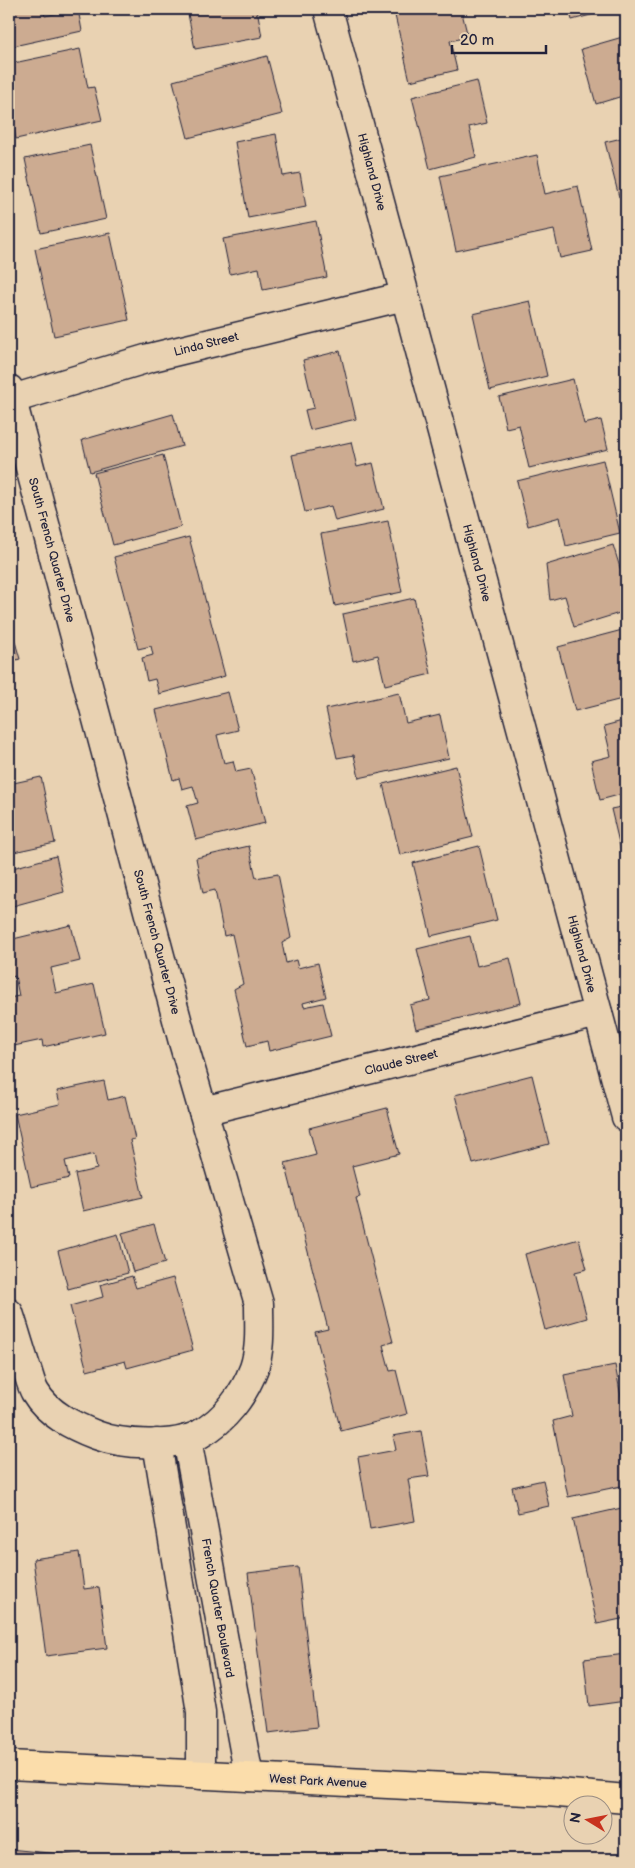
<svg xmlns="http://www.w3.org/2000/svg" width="635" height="1868" viewBox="0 0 635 1868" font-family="'Balsamiq Sans',sans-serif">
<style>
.building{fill:#ccab91;stroke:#22223b}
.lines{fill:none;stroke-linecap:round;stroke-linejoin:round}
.minor-casing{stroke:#22223b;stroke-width:31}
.major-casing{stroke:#22223b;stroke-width:31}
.minor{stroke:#e9d2b2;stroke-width:28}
.major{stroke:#fbddab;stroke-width:28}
.labels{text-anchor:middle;stroke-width:4;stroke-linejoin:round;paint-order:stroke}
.street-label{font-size:12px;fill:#22223b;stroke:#e9d2b2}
</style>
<rect width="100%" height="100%" fill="#e9d2b2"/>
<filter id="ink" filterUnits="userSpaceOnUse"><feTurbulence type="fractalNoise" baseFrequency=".02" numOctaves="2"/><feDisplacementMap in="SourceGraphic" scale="10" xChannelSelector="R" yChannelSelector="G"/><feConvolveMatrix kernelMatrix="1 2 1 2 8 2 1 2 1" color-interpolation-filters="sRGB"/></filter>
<g filter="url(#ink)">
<!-- building -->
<g class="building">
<path d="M9 9H43L45 16 78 9 82 31 9 47Z"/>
<path d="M187 9H257L262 37 195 49Z"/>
<path d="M406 9H461L468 37 450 41 457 70 410 81 394 11Z"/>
<path d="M569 9H613L572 20Z"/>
<path d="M626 36V95L596 104 581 49Z"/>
<path d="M80 49 88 88 94 87 102 120 16 139 9 106V64Z"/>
<path d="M267 56 282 114 188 138 173 81Z"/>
<path d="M477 81 487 123 469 127 476 157 430 169 412 97Z"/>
<path d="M276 134 283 176 300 173 306 207 248 218 235 142Z"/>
<path d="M626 137V196L619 197 605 142Z"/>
<path d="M90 145 106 219 41 233 25 159Z"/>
<path d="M537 155 545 194 578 186 592 251 560 258 554 230 456 251 440 176Z"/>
<path d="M316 221 327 277 263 290 259 268 230 274 223 239Z"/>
<path d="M110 233 129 320 54 336 35 249Z"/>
<path d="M530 301 547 376 490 390 473 314Z"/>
<path d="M340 351 356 419 310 430 305 410 314 408 303 360Z"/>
<path d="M573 379 584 424 601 420 608 449 529 468 519 425 506 428 499 397Z"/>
<path d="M173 414 182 446 90 472 82 440Z"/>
<path d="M351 442 357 467 373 463 384 509 335 521 331 506 305 512 292 455Z"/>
<path d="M163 455 181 527 113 545 94 473Z"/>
<path d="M603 460 620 533 566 546 560 517 528 526 517 481Z"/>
<path d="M388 521 402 592 335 606 321 534Z"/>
<path d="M189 537 225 676 159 694 155 679 147 681 142 658 153 655 151 646 138 649 114 557Z"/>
<path d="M613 545 626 587V611L574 627 565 596 550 600 546 565Z"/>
<path d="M414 598 431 674 385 685 378 655 353 661 343 614Z"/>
<path d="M9 621 20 659 9 662Z"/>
<path d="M626 629V698L575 711 558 647Z"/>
<path d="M228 692 238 730 217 735 224 763 233 761 236 772 251 769 265 823 196 840 187 806 198 803 193 786 182 789 179 778 173 780 156 710Z"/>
<path d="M399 693 406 723 440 715 449 758 359 778 354 755 337 758 326 709Z"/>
<path d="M626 720V793L600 800 591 761 611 756 604 726Z"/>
<path d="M456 766 473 837 400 855 383 784Z"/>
<path d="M41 777 55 843 9 853V784Z"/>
<path d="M626 806V872L611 809Z"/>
<path d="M249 846 256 878 278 874 291 938 282 943 286 963 296 960 298 968 318 963 326 997 303 1003 304 1007 323 1003 331 1036 269 1051 267 1041 247 1046 234 989 243 984 232 934 224 936 215 890 203 893 196 858Z"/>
<path d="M479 846 497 920 431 936 413 863Z"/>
<path d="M56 856 64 892 9 907V869Z"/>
<path d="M71 925 80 961 51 968 56 993 94 984 105 1033 43 1047 42 1040 9 1047V998L19 996 15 976 9 978V940Z"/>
<path d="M470 936 477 966 510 958 521 1003 416 1029 410 1005 430 1000 417 949Z"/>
<path d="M532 1075 549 1144 473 1164 455 1095Z"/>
<path d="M104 1081 108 1100 125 1096 135 1139 130 1140 143 1197 83 1211 75 1174 97 1169 94 1154 65 1161 69 1178 31 1187 15 1114 60 1104 57 1091Z"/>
<path d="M387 1108 399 1154 352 1166 360 1197 356 1198 393 1342 383 1345 390 1371 396 1370 407 1414 341 1431 315 1332 328 1329 285 1163 316 1155 309 1128Z"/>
<path d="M154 1224 165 1263 133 1272 122 1233Z"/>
<path d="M118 1234 128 1273 68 1289 58 1251Z"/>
<path d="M579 1239 587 1269 575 1272 587 1318 545 1330 525 1254Z"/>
<path d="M132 1276 136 1288 173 1278 193 1350 127 1368 125 1361 87 1371 70 1306 103 1297 100 1285Z"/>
<path d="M615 1365 626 1423V1485L568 1497 553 1421 572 1416 564 1375Z"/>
<path d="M421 1431 429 1476 408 1479 415 1521 370 1529 358 1457 396 1450 393 1436Z"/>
<path d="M543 1480 549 1506 518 1513 512 1487Z"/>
<path d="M626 1507V1618L597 1624 573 1519Z"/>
<path d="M79 1552 84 1589 99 1587 107 1648 46 1656 33 1559Z"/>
<path d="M298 1567 317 1727 268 1733 248 1573Z"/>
<path d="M626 1654V1701L589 1706 584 1659Z"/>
<path d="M9 1849 109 1859H9Z"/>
<path d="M255 1855 288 1858V1859H254Z"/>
</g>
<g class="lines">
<defs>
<g id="minor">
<path d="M328 9 626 1117"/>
<path d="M9 389 183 1042 259 1304C259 1325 261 1348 254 1368 244 1395 225 1420 200 1434 174 1448 122 1445 96 1435 73 1426 48 1414 35 1392 31 1385 29 1375 26 1367 20 1349 15 1331 9 1313"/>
<path d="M9 400 149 358 405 296"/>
<path d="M203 1111 598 1013"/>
<path d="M187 1439 249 1777"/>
<path d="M157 1443 201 1712V1775"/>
</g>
<path id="major" d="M9 1765 548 1792 626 1799"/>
</defs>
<!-- minor casing -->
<use href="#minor" class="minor-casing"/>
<!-- major casing -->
<use href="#major" class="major-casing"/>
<!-- minor -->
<use href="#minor" class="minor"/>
<!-- major -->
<use href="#major" class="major"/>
</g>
</g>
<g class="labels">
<!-- street labels -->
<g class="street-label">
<text transform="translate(372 172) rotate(75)" y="4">Highland Drive</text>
<text transform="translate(206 344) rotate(-14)" y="4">Linda Street</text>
<text transform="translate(52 550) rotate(75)" y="4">South French Quarter Drive</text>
<text transform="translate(477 563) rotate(75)" y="4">Highland Drive</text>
<text transform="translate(157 942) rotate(75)" y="4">South French Quarter Drive</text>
<text transform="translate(582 954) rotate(75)" y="4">Highland Drive</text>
<text transform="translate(401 1062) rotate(-14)" y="4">Claude Street</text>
<text transform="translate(218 1608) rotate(80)" y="4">French Quarter Boulevard</text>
<text transform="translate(318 1781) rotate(3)" y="4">West Park Avenue</text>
</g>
</g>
<!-- margin -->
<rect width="635" height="1868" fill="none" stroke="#e9d2b2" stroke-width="30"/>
<rect x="15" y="15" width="605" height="1838" fill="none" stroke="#22223b" stroke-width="2" filter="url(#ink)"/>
<!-- north arrow -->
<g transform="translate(588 1820) rotate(280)"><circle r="24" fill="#e9d2b2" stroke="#998c82"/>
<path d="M0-4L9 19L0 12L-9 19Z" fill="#c8321e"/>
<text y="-8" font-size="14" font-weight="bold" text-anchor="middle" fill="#22223b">N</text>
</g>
<!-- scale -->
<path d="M452 45v8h94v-8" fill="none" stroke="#22223b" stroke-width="2.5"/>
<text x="460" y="45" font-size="15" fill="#22223b" stroke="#e9d2b2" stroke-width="4" paint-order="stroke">20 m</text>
</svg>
